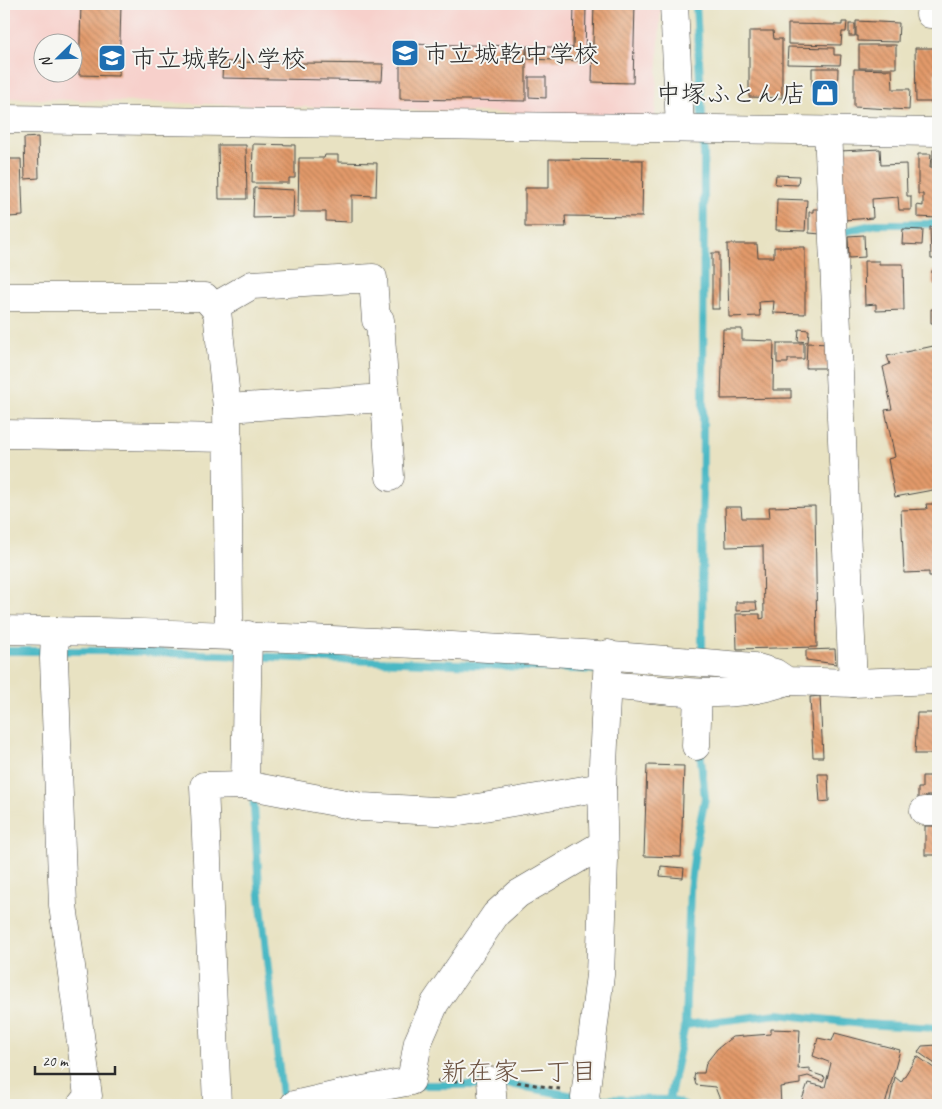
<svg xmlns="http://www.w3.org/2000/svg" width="942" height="1109" viewBox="0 0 942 1109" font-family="Caveat,'Klee One',sans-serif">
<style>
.built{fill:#f7d0cb;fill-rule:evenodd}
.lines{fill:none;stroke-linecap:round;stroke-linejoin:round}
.stream{stroke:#4ab8c4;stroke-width:8}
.building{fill:url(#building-back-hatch)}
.minor-casing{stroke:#474642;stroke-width:29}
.path{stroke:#474642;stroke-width:3;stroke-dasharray:4 4;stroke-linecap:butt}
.minor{stroke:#fff;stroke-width:28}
.labels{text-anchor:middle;stroke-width:4;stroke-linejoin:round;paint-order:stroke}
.poi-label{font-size:25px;fill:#2b2b2b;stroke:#f6f6f2;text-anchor:start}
.neighbourhood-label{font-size:26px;fill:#6b5241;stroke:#f6f6f2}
</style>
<defs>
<pattern id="building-back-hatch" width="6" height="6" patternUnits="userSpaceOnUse" patternTransform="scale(1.25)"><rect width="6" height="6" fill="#e39a6a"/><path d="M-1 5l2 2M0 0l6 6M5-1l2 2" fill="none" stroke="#b87e57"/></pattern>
</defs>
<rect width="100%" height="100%" fill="#f6f6f2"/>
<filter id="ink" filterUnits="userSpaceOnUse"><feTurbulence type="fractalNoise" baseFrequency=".02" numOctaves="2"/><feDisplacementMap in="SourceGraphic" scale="10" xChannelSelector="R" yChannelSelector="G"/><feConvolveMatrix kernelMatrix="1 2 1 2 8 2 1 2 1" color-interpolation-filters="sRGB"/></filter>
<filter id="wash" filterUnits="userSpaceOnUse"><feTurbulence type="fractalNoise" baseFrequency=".0096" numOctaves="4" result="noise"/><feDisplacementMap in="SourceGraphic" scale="20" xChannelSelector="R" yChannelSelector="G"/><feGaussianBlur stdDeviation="1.12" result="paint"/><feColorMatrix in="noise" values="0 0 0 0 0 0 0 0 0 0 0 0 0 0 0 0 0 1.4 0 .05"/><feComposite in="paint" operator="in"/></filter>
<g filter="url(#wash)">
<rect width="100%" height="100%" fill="#e8e2c2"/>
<!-- built -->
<path class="built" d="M4 4H661L655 117 4 98ZM42 42H72V72H42Z"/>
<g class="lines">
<!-- stream -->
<g class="stream">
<path d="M696 4 704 154 702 658"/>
<path d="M843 232 876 224H938"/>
<path d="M4 651H119L604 670"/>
<path d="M253 791 259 887 283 1105"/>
<path d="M685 1025 778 1014 862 1024 938 1028"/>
<path d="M414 1085H515L589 1099 669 1100 685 1105"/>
<path d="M669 1100 685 1025 690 890 696 843 705 798 700 750"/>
</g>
</g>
<g id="blocks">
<!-- building -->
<g class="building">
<path d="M81 4H121L119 76 79 75Z"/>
<path d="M574 4H592V6H586L585 61 527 59V46L573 48Z"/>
<path d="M594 4H635L633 83 592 82Z"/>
<path d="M856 21 899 23 898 42 858 41V36H856Z"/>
<path d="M842 22H847L846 32H842L841 45 788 44V24L842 25Z"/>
<rect x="849" y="24" width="6" height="12"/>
<path d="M749 31H773L774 39H782V98L749 97Z"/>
<path d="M400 44 526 46V101L400 99Z"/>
<rect x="859" y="45" width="37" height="23"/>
<path d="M788 47 834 48V55H841L840 65 787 64Z"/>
<path d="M915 48H938V73H935L936 102H916Z"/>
<path d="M223 62 383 64 382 81 222 78Z"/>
<path d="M812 68H838L837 101H812Z"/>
<path d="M854 69 892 70 893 89H910L909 110 854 107Z"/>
<path d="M529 77H546V98L529 97Z"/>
<path d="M38 137 39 178 25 179 24 138Z"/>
<path d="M253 144 295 145V178H289V183H252Z"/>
<path d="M218 145H246L247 199H219Z"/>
<path d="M880 149 881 165 906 164 907 196H911V210H899L898 197 872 199 873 218 844 220 840 151Z"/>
<rect x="933" y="150" width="5" height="8"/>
<path d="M918 154H931L930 168H938V218L917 217V205L923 206V194H918Z"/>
<path d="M325 155H338V162L377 163 376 196 352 195V222L326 221V212H298L299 158H324Z"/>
<path d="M8 159H21L23 216 9 217Z"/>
<path d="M549 159 643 160 642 217 565 216 566 227H525V188H549Z"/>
<rect x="932" y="159" width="6" height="8"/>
<path d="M776 175 799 176 798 185 775 184Z"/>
<path d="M254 188 294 190 293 217 253 218Z"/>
<path d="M777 199 807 200 805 231 776 230Z"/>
<path d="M813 209H818L821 234 809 233V212H813Z"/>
<path d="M930 227H938V259H931Z"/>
<path d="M903 229 923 230 922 245 902 244Z"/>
<path d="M864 235 865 257 849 258 848 236Z"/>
<path d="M727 244H757L758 257H774V247H805V314L773 313 774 301 759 302 760 316 729 317Z"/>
<rect x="712" y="253" width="7" height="56"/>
<path d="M864 261H879V264H903L904 310 876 311V304L865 305Z"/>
<rect x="932" y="271" width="6" height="14"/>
<path d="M931 309 938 310V323H931Z"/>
<path d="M723 329H742V340L774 341 773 390H791V398L721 399Z"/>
<path d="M799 329 809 330 808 342 798 341Z"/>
<path d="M777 343H804V359H788V363H777Z"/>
<path d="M807 343 829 344V368H806Z"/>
<path d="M938 345V489L895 497 888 459 895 457 885 410 892 409 883 367 890 364 887 356Z"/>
<path d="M926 504H938V576H929V572L904 573 901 510 927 509Z"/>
<path d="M815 506 817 647 737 649 736 614H760V619L764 618 763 546 726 547 725 507H741L742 518H770L769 507Z"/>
<path d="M736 602H756L757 610 736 611Z"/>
<path d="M835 649 836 664 806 660V650Z"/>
<path d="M820 696 823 757H813L810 697Z"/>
<path d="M917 713H938V754H915Z"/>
<path d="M647 765 684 766 681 857 644 856Z"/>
<path d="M818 774H828L829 801 820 802Z"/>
<path d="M922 776H938V803H936V796H926V800L918 801V788H922Z"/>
<rect x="925" y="826" width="13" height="29"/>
<path d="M661 866 684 868 683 878 660 876Z"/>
<path d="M771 1029 800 1030 798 1069 810 1068V1072L825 1077 823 1082 808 1076 800 1078V1084L780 1087 781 1105H722L715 1087 696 1085 694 1078 695 1073H704L706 1063 717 1049 732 1037 771 1034Z"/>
<path d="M835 1033 900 1050 885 1105H800L808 1083 825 1087 831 1063 813 1056 818 1038 832 1041Z"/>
<path d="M938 1045V1066L918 1052 922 1046Z"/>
<path d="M917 1056 938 1071V1105H889L895 1077 901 1082Z"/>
</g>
</g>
</g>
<g filter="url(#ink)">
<use href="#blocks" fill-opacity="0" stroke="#474642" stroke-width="1"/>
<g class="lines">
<defs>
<g id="minor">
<path d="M674 4 680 128"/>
<path d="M930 14H938"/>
<path d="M4 119 938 132"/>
<path d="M828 130 853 683"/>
<path d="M4 297H205L217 311 227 408 229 618 227 634"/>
<path d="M214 307 252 285 373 278 376 320H380L390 477"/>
<path d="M227 408 385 398"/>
<path d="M4 434 228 438"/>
<path d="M4 630C254 634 504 646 754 667L775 673 787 681 853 683 938 680"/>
<path d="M55 631 54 659 63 905 88 1096 81 1105"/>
<path d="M607 688 619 686C675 691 734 701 787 681"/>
<path d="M696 746 698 693"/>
<path d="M245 785 248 635"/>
<path d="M924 811H938"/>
<path d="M491 1081 493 1105"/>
<path d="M217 1105 204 786 245 785 362 807 454 812 602 787"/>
<path d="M294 1105 347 1093 411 1081 418 1042 435 1003 496 914 518 894 603 844"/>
<path d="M587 1105 585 1097 600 975 604 859 602 787 608 654"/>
</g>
</defs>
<!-- minor casing -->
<use href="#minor" class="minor-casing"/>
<!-- path -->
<g class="path">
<path d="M437 1081H466"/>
<path d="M517 1082 560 1089"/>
</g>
<!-- minor -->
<use href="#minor" class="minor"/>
</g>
</g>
<!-- icons -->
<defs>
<symbol id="school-square" viewBox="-11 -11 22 22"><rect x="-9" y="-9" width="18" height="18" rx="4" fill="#1f6fb2" stroke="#f6f6f2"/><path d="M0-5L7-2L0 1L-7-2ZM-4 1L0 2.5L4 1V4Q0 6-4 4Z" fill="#fff"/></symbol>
<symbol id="shop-square" viewBox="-11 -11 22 22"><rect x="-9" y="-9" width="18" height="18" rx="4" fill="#1f6fb2" stroke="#f6f6f2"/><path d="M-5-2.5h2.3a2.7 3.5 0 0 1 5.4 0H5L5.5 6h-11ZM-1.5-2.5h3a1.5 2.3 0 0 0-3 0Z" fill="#fff"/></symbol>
</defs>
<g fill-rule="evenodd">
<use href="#school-square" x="389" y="37" width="32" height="32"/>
<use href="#school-square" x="96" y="42" width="32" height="32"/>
<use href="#shop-square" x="809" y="77" width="32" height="32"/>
</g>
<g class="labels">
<!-- poi labels -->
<g class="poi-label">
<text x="424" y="62">市立城乾中学校</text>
<text x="131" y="67">市立城乾小学校</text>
<text x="806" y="102" text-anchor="end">中塚ふとん店</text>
</g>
<!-- neighbourhood labels -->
<g class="neighbourhood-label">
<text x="519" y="1080">新在家一丁目</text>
</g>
</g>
<!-- margin -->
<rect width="942" height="1109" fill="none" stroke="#f6f6f2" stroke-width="20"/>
<!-- north arrow -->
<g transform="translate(58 58) rotate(247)"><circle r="24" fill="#f6f6f2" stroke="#a5a5a2"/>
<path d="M0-4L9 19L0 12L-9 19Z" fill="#1f6fb2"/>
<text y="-8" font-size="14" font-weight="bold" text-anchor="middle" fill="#2b2b2b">N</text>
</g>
<!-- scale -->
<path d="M35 1066v8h80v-8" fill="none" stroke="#2b2b2b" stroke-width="2.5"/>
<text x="42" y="1066" font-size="15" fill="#2b2b2b" stroke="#f6f6f2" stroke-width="4" paint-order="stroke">20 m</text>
</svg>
